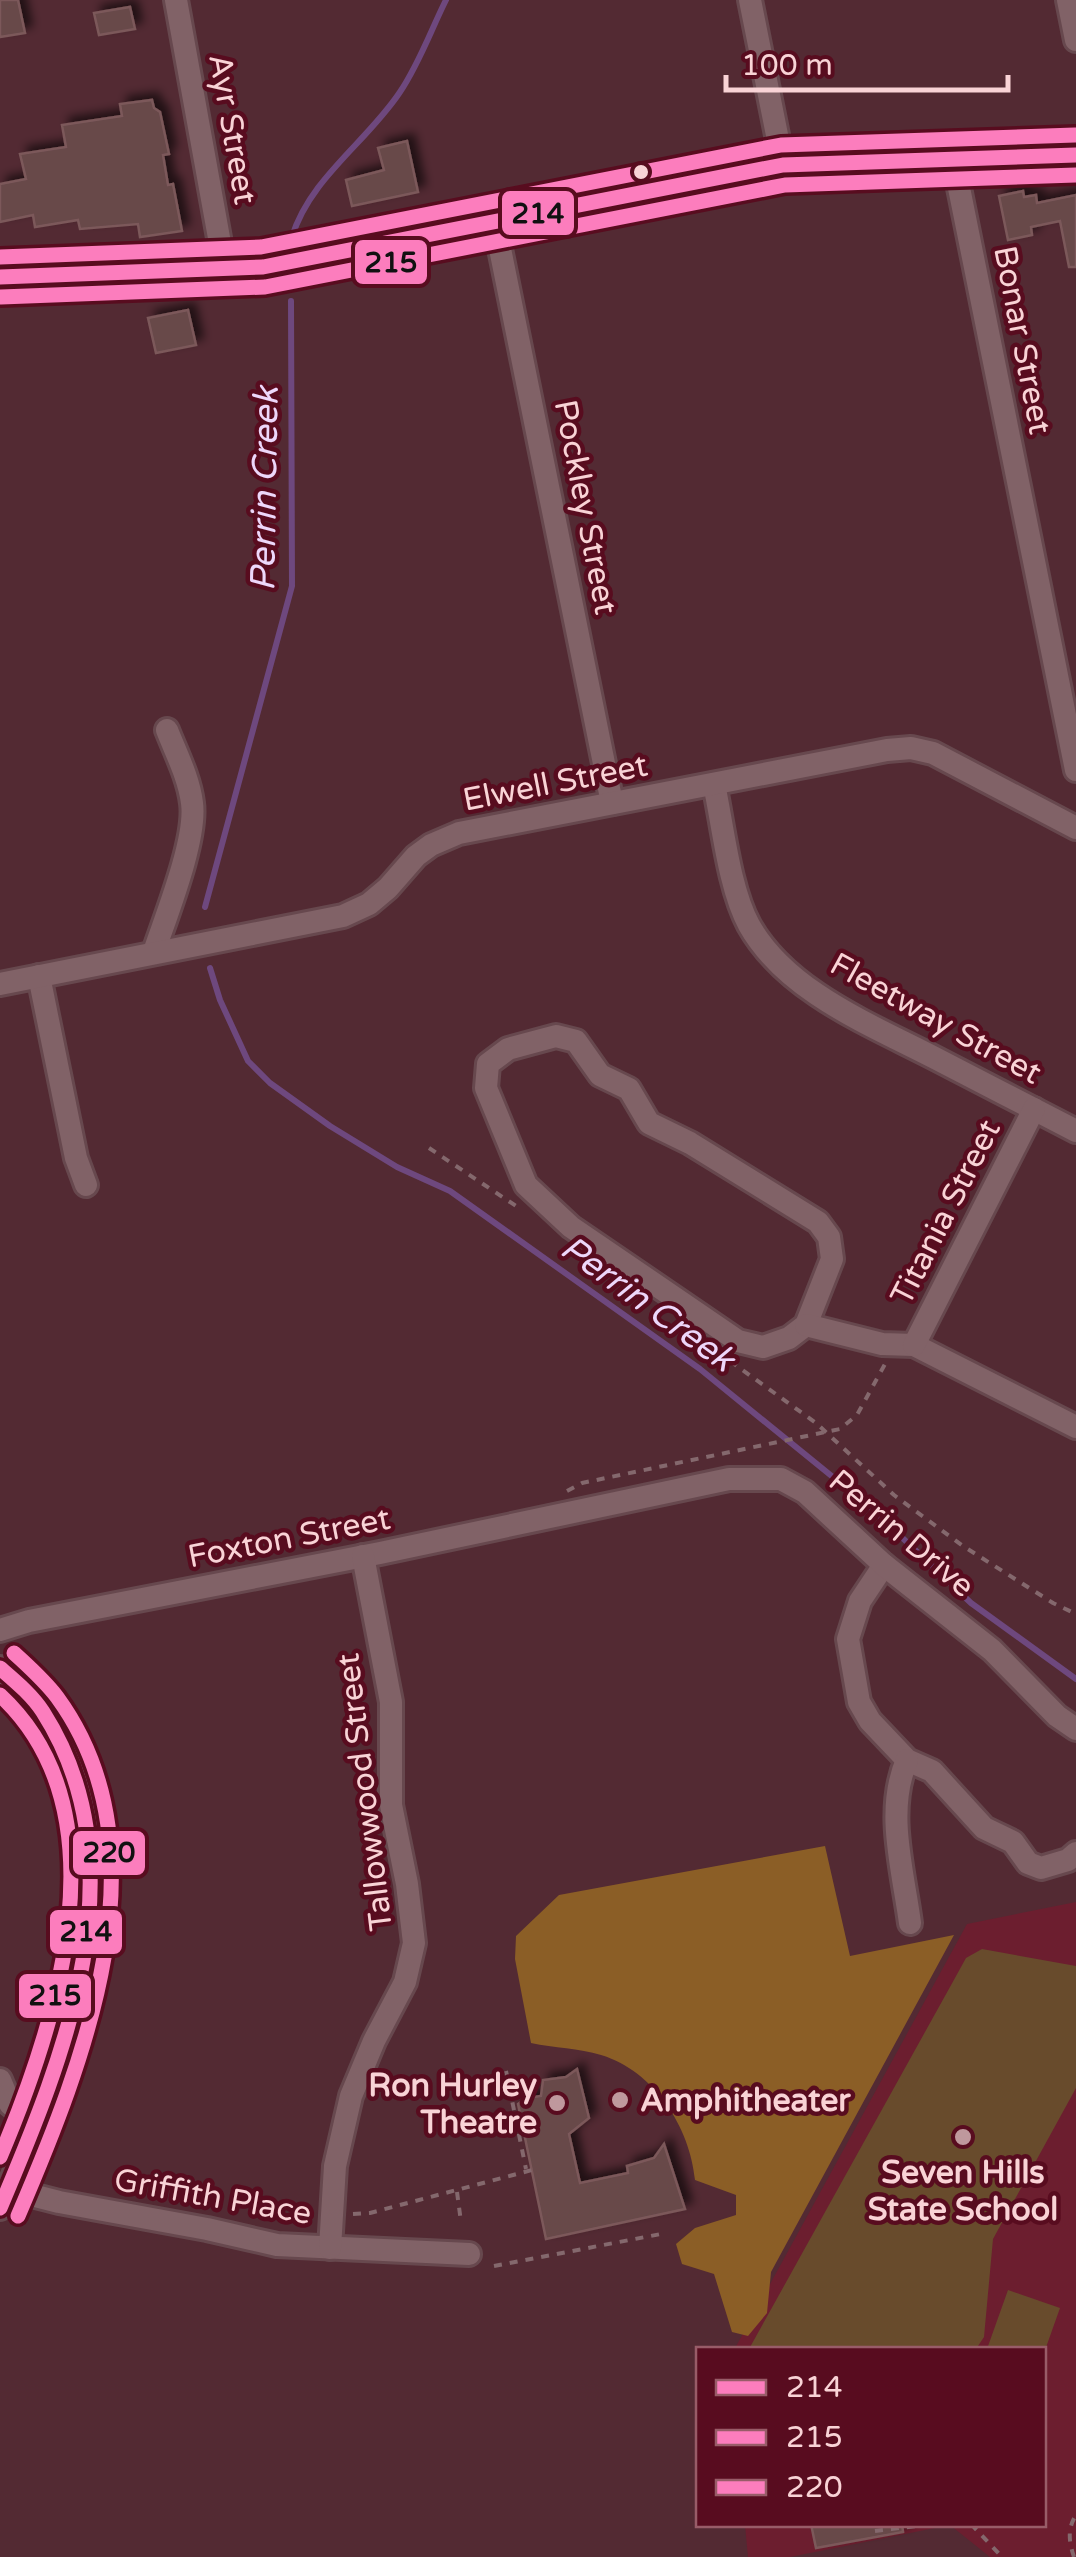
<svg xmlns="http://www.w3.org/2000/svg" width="1076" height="2557" viewBox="0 0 1076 2557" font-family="'Varela Round',sans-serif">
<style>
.built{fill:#6c1e2f}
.green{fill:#684b2c}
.forest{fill:#8b5e26}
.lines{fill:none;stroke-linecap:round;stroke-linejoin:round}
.stream{stroke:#6e487e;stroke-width:6}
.building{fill:#67484a;stroke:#7b595a;stroke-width:2.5;filter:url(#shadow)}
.minor-casing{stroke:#67484e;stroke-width:28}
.major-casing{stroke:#67484e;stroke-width:35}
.path{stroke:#84686d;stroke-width:4;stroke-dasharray:8 8;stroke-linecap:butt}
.minor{stroke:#816267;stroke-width:22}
.major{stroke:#806b67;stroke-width:30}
.bus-1-casing{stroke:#580c1f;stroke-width:22}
.bus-2-casing{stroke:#580c1f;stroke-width:22}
.bus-3-casing{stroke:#580c1f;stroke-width:22}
.bus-1{stroke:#fc7dbd;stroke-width:15}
.bus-2{stroke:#fc7dbd;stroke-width:15}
.bus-3{stroke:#fc7dbd;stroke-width:15}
.bus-dot{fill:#f9d3d6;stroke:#580c1f;stroke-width:4}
.poi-dot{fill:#bf989d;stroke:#580c1f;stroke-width:4}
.labels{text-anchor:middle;stroke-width:9;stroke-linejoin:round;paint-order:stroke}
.street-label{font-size:32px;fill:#f9d3d6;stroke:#580c1f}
.poi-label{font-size:32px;font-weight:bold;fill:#f9d3d6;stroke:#580c1f;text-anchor:end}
.water-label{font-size:35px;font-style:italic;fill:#edd7fa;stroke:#580c1f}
.line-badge{stroke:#580c1f;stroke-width:4}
.pale-badge-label{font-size:28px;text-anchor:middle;font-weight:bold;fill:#111}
</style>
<defs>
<filter id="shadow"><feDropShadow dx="7" dy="-7" stdDeviation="5" flood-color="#0009"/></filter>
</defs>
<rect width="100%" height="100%" fill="#532a33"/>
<!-- built -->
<path class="built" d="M1076 1902V2557H990L950 2525 790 2557H748L745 2525 1044 2524V2350H734L967 1924Z"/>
<!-- green -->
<g class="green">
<path d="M982 1949 1076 1966V2088L993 2239 984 2337 976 2349H749L950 1987 966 1958Z"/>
<path d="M1008 2290 1060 2308 1044 2353V2350L987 2349Z"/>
</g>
<!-- forest -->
<path class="forest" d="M825 1846 850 1956 954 1935 771 2272 767 2313 748 2336 732 2332 714 2274 682 2264 676 2244 695 2228 736 2215V2195L695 2180C690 2127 654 2071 601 2055 579 2048 554 2048 531 2043L515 1959 516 1936 559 1895Z"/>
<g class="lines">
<!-- stream -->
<g class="stream">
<path d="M292 237C310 178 367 142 400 92 419 64 431 30 446 0"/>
<path d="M205 907 292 586 291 301"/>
<path d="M210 968 220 1000 248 1061 270 1083 330 1126 397 1167 450 1191 700 1369 871 1508 971 1603 1076 1679"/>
</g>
</g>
<!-- building -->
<g class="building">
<path d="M0 0H18L25 33 0 37Z"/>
<path d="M130 7 135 29 99 35 94 13Z"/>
<path d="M152 100 154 108 160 112 169 154 163 155 168 185 173 184 182 231 140 237 138 224 80 229 78 220 35 227 33 215 0 222V184L26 179 20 154 66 147 62 125 122 116 120 104Z"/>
<path d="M407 141 418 192 352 206 346 180 384 170 378 148Z"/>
<path d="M1023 191 1024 197 1036 195 1037 203 1076 195V267H1069L1060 221 1031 227 1032 235 1008 240 999 196Z"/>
<path d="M188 310 196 345 156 353 148 318Z"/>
<path d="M577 2069 589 2118 569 2134 580 2183 628 2173 627 2166 654 2158 664 2144 685 2209 546 2239 518 2104 526 2098 541 2096 543 2080 566 2077Z"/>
<path d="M811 2524H902L903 2532 816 2548Z"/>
</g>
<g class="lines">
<defs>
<g id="minor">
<path d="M176 0 225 271"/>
<path d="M750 0 783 165"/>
<path d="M1068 0 1076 40"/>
<path d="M953 158 1076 770"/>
<path d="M495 224 612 803"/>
<path d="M714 784C723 826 729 888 749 925 786 991 869 1024 933 1057 981 1082 1028 1106 1076 1131"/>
<path d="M154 952C166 916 197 839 192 803 189 778 176 753 167 730"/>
<path d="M39 976 76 1158 86 1185"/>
<path d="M0 984 343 916 369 904 388 888 416 856 431 845 459 833 887 750 911 748 933 753 1076 828"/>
<path d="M556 1036 576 1041 600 1075 629 1089 649 1123 690 1143 818 1222 829 1237 832 1259 806 1325 789 1338 763 1347 738 1341 571 1227 526 1185 486 1088 488 1064 508 1049Z"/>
<path d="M806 1325 882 1344 914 1345 1076 1427"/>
<path d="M914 1345 1034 1109"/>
<path d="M884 1565 860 1601 848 1639 859 1702 870 1721 907 1760 932 1771 984 1828 1013 1842 1028 1863 1041 1868 1068 1860 1076 1853"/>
<path d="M0 1630 29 1621 380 1553 729 1479H781L805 1492 884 1565 992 1650 1057 1716 1076 1729"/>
<path d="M0 1668C15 1682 31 1695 43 1712 145 1860 64 2061 0 2208"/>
<path d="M907 1760C885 1810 903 1870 910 1923"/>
<path d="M0 2080 10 2104 35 2125"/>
<path d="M8 2189 59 2202 207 2229 277 2245 469 2254"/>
<path d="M330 2248 335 2166 351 2096 374 2041 405 1982 414 1943 407 1884 391 1805V1702L363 1556"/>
</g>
<path id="major" d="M0 277 263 267 783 165 1076 155"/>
</defs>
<!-- minor casing -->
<use href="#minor" class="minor-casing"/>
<!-- major casing -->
<use href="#major" class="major-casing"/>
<!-- path -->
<g class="path">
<path d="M429 1148 516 1206"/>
<path d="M730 1361 816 1423 894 1495 963 1546 1053 1603 1076 1614"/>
<path d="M567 1491 582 1483 840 1429 857 1415 885 1364"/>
<path d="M506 2071 526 2169"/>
<path d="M457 2192 461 2222"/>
<path d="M353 2214 370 2213 532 2170"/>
<path d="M494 2266 666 2233"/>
<path d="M971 2524 1002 2557"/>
<path d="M875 2531 933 2524"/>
<path d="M1074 2557C1069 2542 1067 2529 1076 2515"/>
</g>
<!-- minor -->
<use href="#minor" class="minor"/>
<!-- major -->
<use href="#major" class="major"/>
<defs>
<g id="bus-1">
<path d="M0 277 263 267 783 165 1076 155"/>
<path d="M0 1668C15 1681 32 1695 43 1712 142 1867 65 2055 0 2208"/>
</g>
<g id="bus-2">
<path d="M1 297 265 287 785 185 1076 175"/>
<path d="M0 1695C126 1812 57 2023 0 2157"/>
</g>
<g id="bus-3">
<path d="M0 257 261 247 781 145 1075 135"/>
<path d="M14 1653C29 1667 44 1680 57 1697 169 1850 84 2062 18 2216"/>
</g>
</defs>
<!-- bus-1 casing -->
<use href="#bus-1" class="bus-1-casing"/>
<!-- bus-2 casing -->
<use href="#bus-2" class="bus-2-casing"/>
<!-- bus-3 casing -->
<use href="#bus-3" class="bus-3-casing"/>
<!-- bus-1 -->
<use href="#bus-1" class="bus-1"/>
<!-- bus-2 -->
<use href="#bus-2" class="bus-2"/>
<!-- bus-3 -->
<use href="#bus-3" class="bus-3"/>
</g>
<!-- markers -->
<circle class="bus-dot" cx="641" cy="172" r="9"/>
<g class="poi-dot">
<circle cx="620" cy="2100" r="10"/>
<circle cx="557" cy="2103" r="10"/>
<circle cx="963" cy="2137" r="10"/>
</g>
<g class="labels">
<!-- street labels -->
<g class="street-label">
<text transform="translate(233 129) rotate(80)" y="11">Ayr Street</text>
<text transform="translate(1023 340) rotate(79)" y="11">Bonar Street</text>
<text transform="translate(586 507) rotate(79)" y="11">Pockley Street</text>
<text transform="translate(555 782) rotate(-11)" y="11">Elwell Street</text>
<text transform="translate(936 1018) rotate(29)" y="11">Fleetway Street</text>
<text transform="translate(945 1212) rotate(-63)" y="11">Titania Street</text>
<text transform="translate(902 1533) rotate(40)" y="11">Perrin Drive</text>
<text transform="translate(289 1537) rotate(-11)" y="11">Foxton Street</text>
<text transform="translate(364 1792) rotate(-97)" y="11">Tallowwood Street</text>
<text transform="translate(213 2196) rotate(10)" y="11">Griffith Place</text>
</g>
<!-- poi labels -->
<g class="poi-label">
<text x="537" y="2096">Ron Hurley<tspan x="537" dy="37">Theatre</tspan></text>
<text x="640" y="2111" text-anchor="start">Amphitheater</text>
<text x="963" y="2183" text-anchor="middle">Seven Hills<tspan x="963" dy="37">State School</tspan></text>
</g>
<!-- water labels -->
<g class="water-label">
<text transform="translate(264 489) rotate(-89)" y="12">Perrin Creek</text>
<text transform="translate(648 1303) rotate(36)" y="12">Perrin Creek</text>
</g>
</g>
<g class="line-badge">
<rect x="500" y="189" width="76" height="48" rx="10" fill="#fc7dbd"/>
<rect x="353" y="238" width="76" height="48" rx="10" fill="#fc7dbd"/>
<rect x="71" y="1829" width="76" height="48" rx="10" fill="#fc7dbd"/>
<rect x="48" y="1908" width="76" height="48" rx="10" fill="#fc7dbd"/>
<rect x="17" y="1972" width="76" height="48" rx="10" fill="#fc7dbd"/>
</g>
<g class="pale-badge-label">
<text x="538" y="223">214</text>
<text x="391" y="272">215</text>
<text x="109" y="1862">220</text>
<text x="86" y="1941">214</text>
<text x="55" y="2005">215</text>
</g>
<!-- legend -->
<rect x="696" y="2347" width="350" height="180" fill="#580c1f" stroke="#985c68" stroke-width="2.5"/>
<rect x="716" y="2380" width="50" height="15" fill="#fc7dbd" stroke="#985c68" stroke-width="2.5"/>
<text x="786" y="2397" font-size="30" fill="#f9d3d6">214</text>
<rect x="716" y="2430" width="50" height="15" fill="#fc7dbd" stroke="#985c68" stroke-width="2.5"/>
<text x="786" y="2447" font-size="30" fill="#f9d3d6">215</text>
<rect x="716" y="2480" width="50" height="15" fill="#fc7dbd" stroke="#985c68" stroke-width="2.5"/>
<text x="786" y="2497" font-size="30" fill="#f9d3d6">220</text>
<!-- scale -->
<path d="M726 75v15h282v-15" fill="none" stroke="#f9d3d6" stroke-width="5"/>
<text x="741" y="75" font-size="30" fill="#f9d3d6" stroke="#580c1f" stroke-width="8" paint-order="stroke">100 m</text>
</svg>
